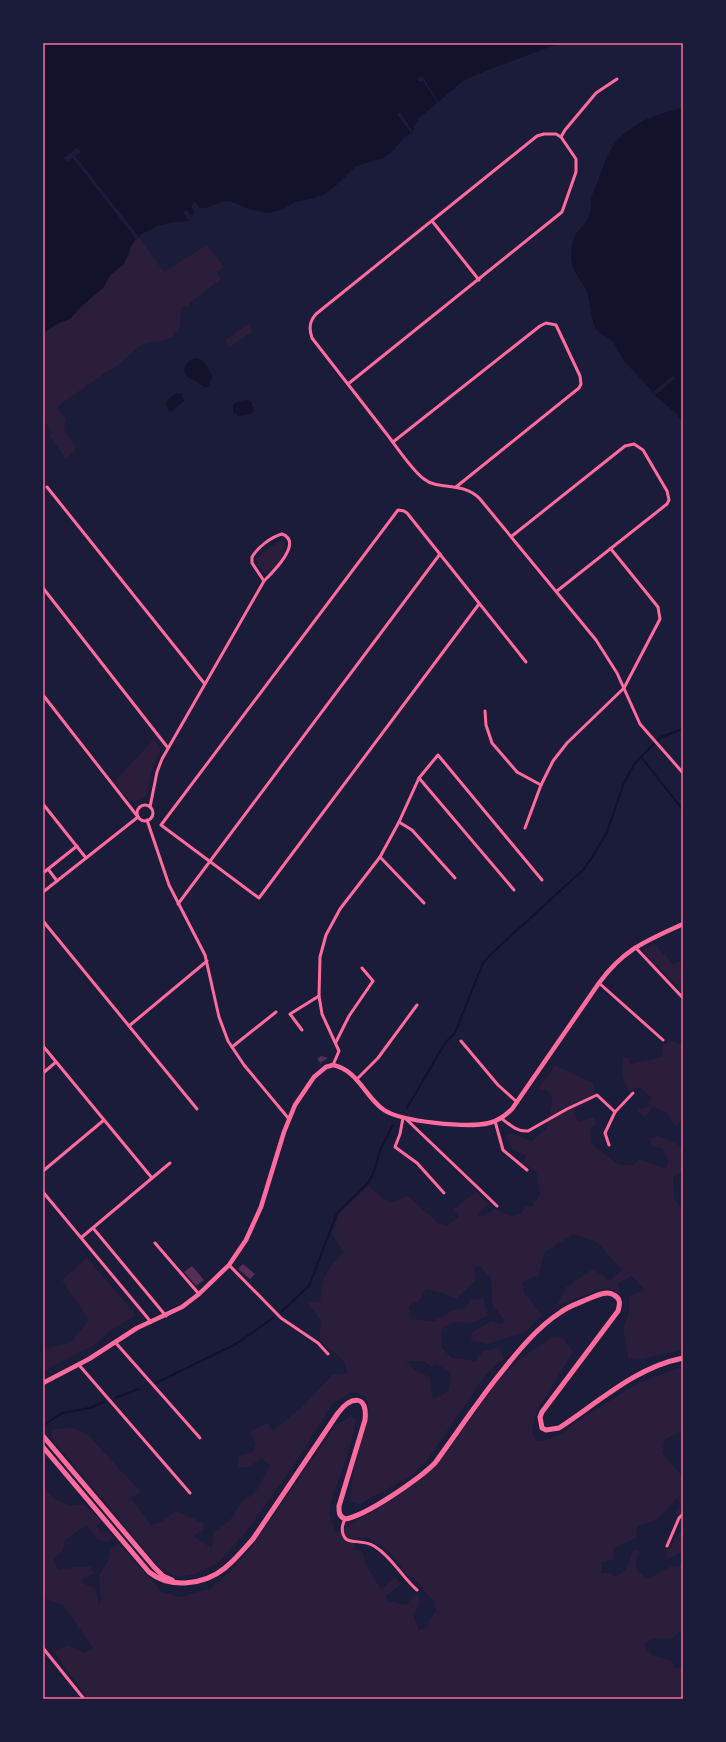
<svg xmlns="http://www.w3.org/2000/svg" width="726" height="1742" viewBox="0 0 726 1742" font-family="'Roboto Serif',serif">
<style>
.green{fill:#2a1e3b;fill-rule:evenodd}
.water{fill:#12122b}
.pier{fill:#1b1b3a}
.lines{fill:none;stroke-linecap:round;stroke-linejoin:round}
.stream{stroke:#12122b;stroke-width:2}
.building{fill:#542f53}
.minor{stroke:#ff6b9d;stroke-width:3}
.secondary{stroke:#ff6b9d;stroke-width:4.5}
.primary{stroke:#ff6b9d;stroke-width:5}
.neatline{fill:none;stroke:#ff6b9d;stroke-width:1.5}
</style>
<rect width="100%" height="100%" fill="#1b1b3a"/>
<!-- green -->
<g class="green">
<path d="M138 236 164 272 207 245 224 267 217 272 221 279 189 303V307L184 306 181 308 180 326 172 337 161 341 146 343 139 346 116 367 107 371 57 407 66 419 64 430 75 445 74 452 66 459 49 435 52 432 43 420V333L75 314 106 282 111 274 117 270 128 257 131 246Z"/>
<path d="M248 324 253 331 230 347 225 340Z"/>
<path d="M282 540 285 543C283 554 278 570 265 574L258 565 257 558 270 547Z"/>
<path d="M154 739 161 750 152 769 146 796 139 800 130 801 114 782Z"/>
<path d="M654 944 673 964 681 961 683 964V993L643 951Z"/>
<path d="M671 1040 683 1046V1122L681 1121 675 1126 666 1112 653 1107 645 1117 637 1110 648 1107 651 1097 639 1087 629 1092 622 1076 623 1058H629L631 1064 663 1057 662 1046Z"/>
<path d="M555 1065 594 1084 592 1100 574 1109 578 1122 594 1117 596 1125 590 1128 592 1144 619 1165H633L640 1159 666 1169 668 1161 662 1148 651 1146 650 1138 659 1136 681 1146 683 1153V1172L673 1177 674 1199 683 1210V1300L681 1307H683V1350L642 1359 628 1358 623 1328 629 1312V1296L645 1290 632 1276 619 1283 621 1296 612 1288 600 1289 557 1306 566 1287 593 1269 610 1281 622 1270 597 1242 573 1234 544 1253 539 1275 523 1282 524 1293 542 1315 525 1332 487 1344 471 1341 472 1332 492 1321 501 1324 505 1321 492 1304 491 1278 478 1265 474 1270 475 1281 456 1299 439 1292 426 1289 420 1300 409 1306 411 1319 434 1321 454 1310 464 1309 471 1300 483 1298 488 1316 470 1323 454 1322 442 1330 441 1347 452 1358 475 1361 482 1352 499 1347 504 1358 486 1374 430 1456 413 1475 360 1504 351 1502 350 1495 354 1467 369 1408 365 1396 352 1392 333 1403 294 1465 246 1532 218 1563 196 1574 177 1577 161 1569 51 1438 53 1429 71 1428 86 1433 141 1492 131 1498 151 1525 160 1522 176 1511 203 1523 204 1530 193 1536 212 1548 214 1532 230 1520 242 1501 254 1494 270 1466 262 1458 249 1467 238 1468 239 1456 253 1451 256 1445 250 1431 268 1423 273 1431 304 1405 332 1375 348 1373 343 1360 319 1340 321 1321 307 1302H320C322 1275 326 1271 344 1252L332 1234 339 1213 368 1186 390 1203 408 1196 438 1223 448 1225 459 1217 454 1209 476 1192 488 1204 477 1215 482 1217 495 1209 511 1216 521 1214 525 1207 532 1206 540 1195 536 1171 522 1163 526 1156 512 1149 505 1135 512 1134 532 1141 547 1128 552 1103 551 1093 539 1088ZM406 1361H424L431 1367 437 1364 451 1374 449 1391C443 1393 439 1398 433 1399L430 1377 415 1370Z"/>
<path d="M87 1258 136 1315 111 1330 94 1345 43 1371V1349L70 1343 89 1320 62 1280Z"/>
<path d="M552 1337 563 1338 573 1352 536 1412 532 1430 535 1441H543L559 1435 585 1416 640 1382 683 1367V1431L665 1439 662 1453 683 1477V1514L678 1516 674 1513 681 1506 677 1498C672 1505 659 1519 651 1522 645 1524 643 1523 637 1527L636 1538 613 1549 614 1559 601 1563V1573H611L614 1577C627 1572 629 1564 632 1551L636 1550 640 1552 637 1558 636 1569 647 1579 672 1566 679 1567 683 1561V1629L671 1639 652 1638 644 1645 651 1655 672 1661 675 1669 683 1667V1699H88L53 1651 68 1645 84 1653 93 1648 63 1605 45 1599 43 1591V1471L46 1490 56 1500 69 1505H84L102 1521 97 1526 100 1532 109 1533 113 1538 107 1542 97 1539 87 1525 65 1540 63 1550 54 1559 58 1570 75 1567H91L94 1574 83 1578V1583L96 1589 99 1605 101 1601 99 1575 108 1561 111 1548 119 1544 162 1592 181 1597 211 1588 233 1569 254 1544 335 1426 351 1416 355 1419 354 1432 342 1471 332 1498 329 1514 336 1533 379 1508 417 1483 448 1450 498 1381 517 1361ZM359 1537 368 1538 385 1548 400 1564 405 1573 418 1582 425 1592 434 1601 436 1611 429 1620 428 1627 419 1630 413 1614 419 1605V1595L413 1596 406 1605 389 1601 385 1597 401 1584 395 1577 381 1589C373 1577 365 1566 363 1552L353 1549Z"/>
<path d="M683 1527V1551L668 1559 666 1553Z"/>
</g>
<!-- water -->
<g class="water">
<path d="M43 43H560L488 70 464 80 419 118 414 126 413 132 404 137 394 150 383 158 356 166 339 183 325 194 314 198 296 202 281 210 267 213 249 209 230 201 221 202 206 208H200L196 203 194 202 191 206 195 213 192 216 187 210 183 212 189 221 173 222 157 226 138 236 131 246 124 264 111 274 103 288 79 308 70 319 56 324 43 333Z"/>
<path d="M683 108V424C678 411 663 404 654 394 645 382 635 373 625 362 620 356 618 348 613 342 608 336 601 335 596 329 589 316 592 301 585 288 576 272 568 267 572 246 574 230 583 229 588 218 592 211 590 203 592 195 599 181 603 165 610 151 624 125 655 114 683 108Z"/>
<path d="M196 358C204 360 209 369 212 377L208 387C203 388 201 384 197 382 194 380 190 379 188 377 180 370 188 359 196 358Z"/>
<path d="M178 393 182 394 184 401 172 411 168 410 166 402 171 397Z"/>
<path d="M248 400 251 402 254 410C251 416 245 415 238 416L233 412V404L240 401Z"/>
</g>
<!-- pier -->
<g class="pier">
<path d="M422 76 439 103 438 104 423 81 419 82 417 79Z"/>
<path d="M400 112 413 132 411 133 397 114Z"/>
<path d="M77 148 81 152 75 156 139 237 137 240 73 158 67 162 64 158Z"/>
<path d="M674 375 676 378 655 395 653 392Z"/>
</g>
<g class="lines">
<!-- stream -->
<g class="stream">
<path d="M642 758 683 810"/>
<path d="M407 1108 445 1043 455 1033 483 963 491 954 584 869 593 856 607 832 624 783 635 763 661 737 683 729"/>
<path d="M282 1311 309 1286 337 1213 369 1182 375 1169 380 1150 393 1125"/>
<path d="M156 1383 236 1344 273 1318"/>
<path d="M115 1398 139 1389"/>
<path d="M44 1425 62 1413 90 1408 104 1402"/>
</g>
</g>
<!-- building -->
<g class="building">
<path d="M321 1056 328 1058 320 1063 317 1059Z"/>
<path d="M243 1264 255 1274 250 1279 238 1269Z"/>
<path d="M192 1266 204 1280 196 1286 184 1272Z"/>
</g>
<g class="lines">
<!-- minor -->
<g class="minor">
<path d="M561 137 565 130 596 93 617 79"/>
<path d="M432 221 479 280"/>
<path d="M348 384 562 212 576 172V159L561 137 556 134H544L537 136 316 314C309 322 309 329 312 338 338 371 363 404 389 437 398 449 413 471 424 479 439 491 463 481 480 499L596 640 617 673 640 724 683 773"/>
<path d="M393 442 540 326 546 323 556 325 580 376 581 384 579 388 456 487"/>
<path d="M47 487 204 683"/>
<path d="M512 536 625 446 634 444 643 450 667 491 669 500 667 504 557 591"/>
<path d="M43 588 168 748"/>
<path d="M479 604 259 898 161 825 398 510 404 511 407 513 526 662"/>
<path d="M43 695 138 817 43 892"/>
<path d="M485 711 486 725 492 743 517 772 541 785"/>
<path d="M419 778 514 890"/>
<path d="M43 804 86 858"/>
<circle cx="145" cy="813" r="8"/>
<path d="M150 807 157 772 162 759 264 581C272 573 304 542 282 534 271 537 258 547 252 557V563L264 581"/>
<path d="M147 820 169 885 205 955 219 1017 228 1041 244 1065 289 1119"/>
<path d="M399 822 412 830 455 878"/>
<path d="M525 828 541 785 553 761 567 743 624 688 660 619 658 607 611 549"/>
<path d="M380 857 424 903"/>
<path d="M48 869 57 881"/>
<path d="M43 873 77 846"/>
<path d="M178 904 440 554"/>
<path d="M43 921 197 1109"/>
<path d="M635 947 683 998"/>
<path d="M599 983 663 1040"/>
<path d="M129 1026 207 961"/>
<path d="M302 1030 290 1014 319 996"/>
<path d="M461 1041 498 1085 517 1102"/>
<path d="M336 1042 349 1016 373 981 362 968"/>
<path d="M43 1046 152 1178"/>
<path d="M232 1047 276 1012"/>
<path d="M333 1065 339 1051 322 1014 319 996 320 957 326 935 340 909 380 857 399 822 419 778 438 755 542 880"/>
<path d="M43 1073 56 1062"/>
<path d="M356 1080 378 1058 417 1005"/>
<path d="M615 1112 633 1093"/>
<path d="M403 1118 400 1134 395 1147 417 1163 444 1193"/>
<path d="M501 1118C510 1125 517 1132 528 1131L567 1109 597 1095 615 1112 605 1133 609 1145"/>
<path d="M406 1119 497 1206"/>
<path d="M495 1121 503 1150 527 1170"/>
<path d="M43 1171 104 1120"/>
<path d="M43 1192 151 1322"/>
<path d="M93 1228 166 1316"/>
<path d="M82 1237 170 1163"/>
<path d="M155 1243 199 1294"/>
<path d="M229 1265 281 1318 318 1343 328 1354"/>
<path d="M115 1342 200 1438"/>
<path d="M79 1365 190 1493"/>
<path d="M345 1519C342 1525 340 1532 346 1539 349 1543 365 1540 374 1546 391 1556 402 1577 417 1590"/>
<path d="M667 1546 679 1518 683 1514"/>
<path d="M43 1648 84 1699"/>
</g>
<!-- secondary -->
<path class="secondary" d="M43 1383 89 1359 137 1328 182 1307 199 1294 229 1265 246 1240 261 1207 284 1132 295 1105 314 1077 326 1067 333 1065C358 1070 365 1097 384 1110 402 1122 468 1128 489 1123 498 1121 505 1116 512 1109L599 983C624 949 646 941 683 924"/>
<!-- primary -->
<g class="primary">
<path d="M43 1436 154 1567 163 1576 172 1580"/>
<path d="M43 1447 149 1572C170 1589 204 1585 225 1568 235 1560 244 1549 253 1539L338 1413C351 1396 368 1394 365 1420L339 1506C339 1513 339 1516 345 1519 366 1516 419 1479 435 1463 454 1437 472 1410 492 1384 512 1359 533 1330 561 1312 569 1306 579 1303 588 1299 596 1296 606 1290 614 1295 621 1299 620 1304 618 1311L542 1412 540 1417 542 1428 546 1430 559 1428C599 1402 634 1368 683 1358"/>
</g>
</g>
<!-- border -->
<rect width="726" height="1742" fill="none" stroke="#1b1b3a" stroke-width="88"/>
<rect x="44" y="44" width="638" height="1654" class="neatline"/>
</svg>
